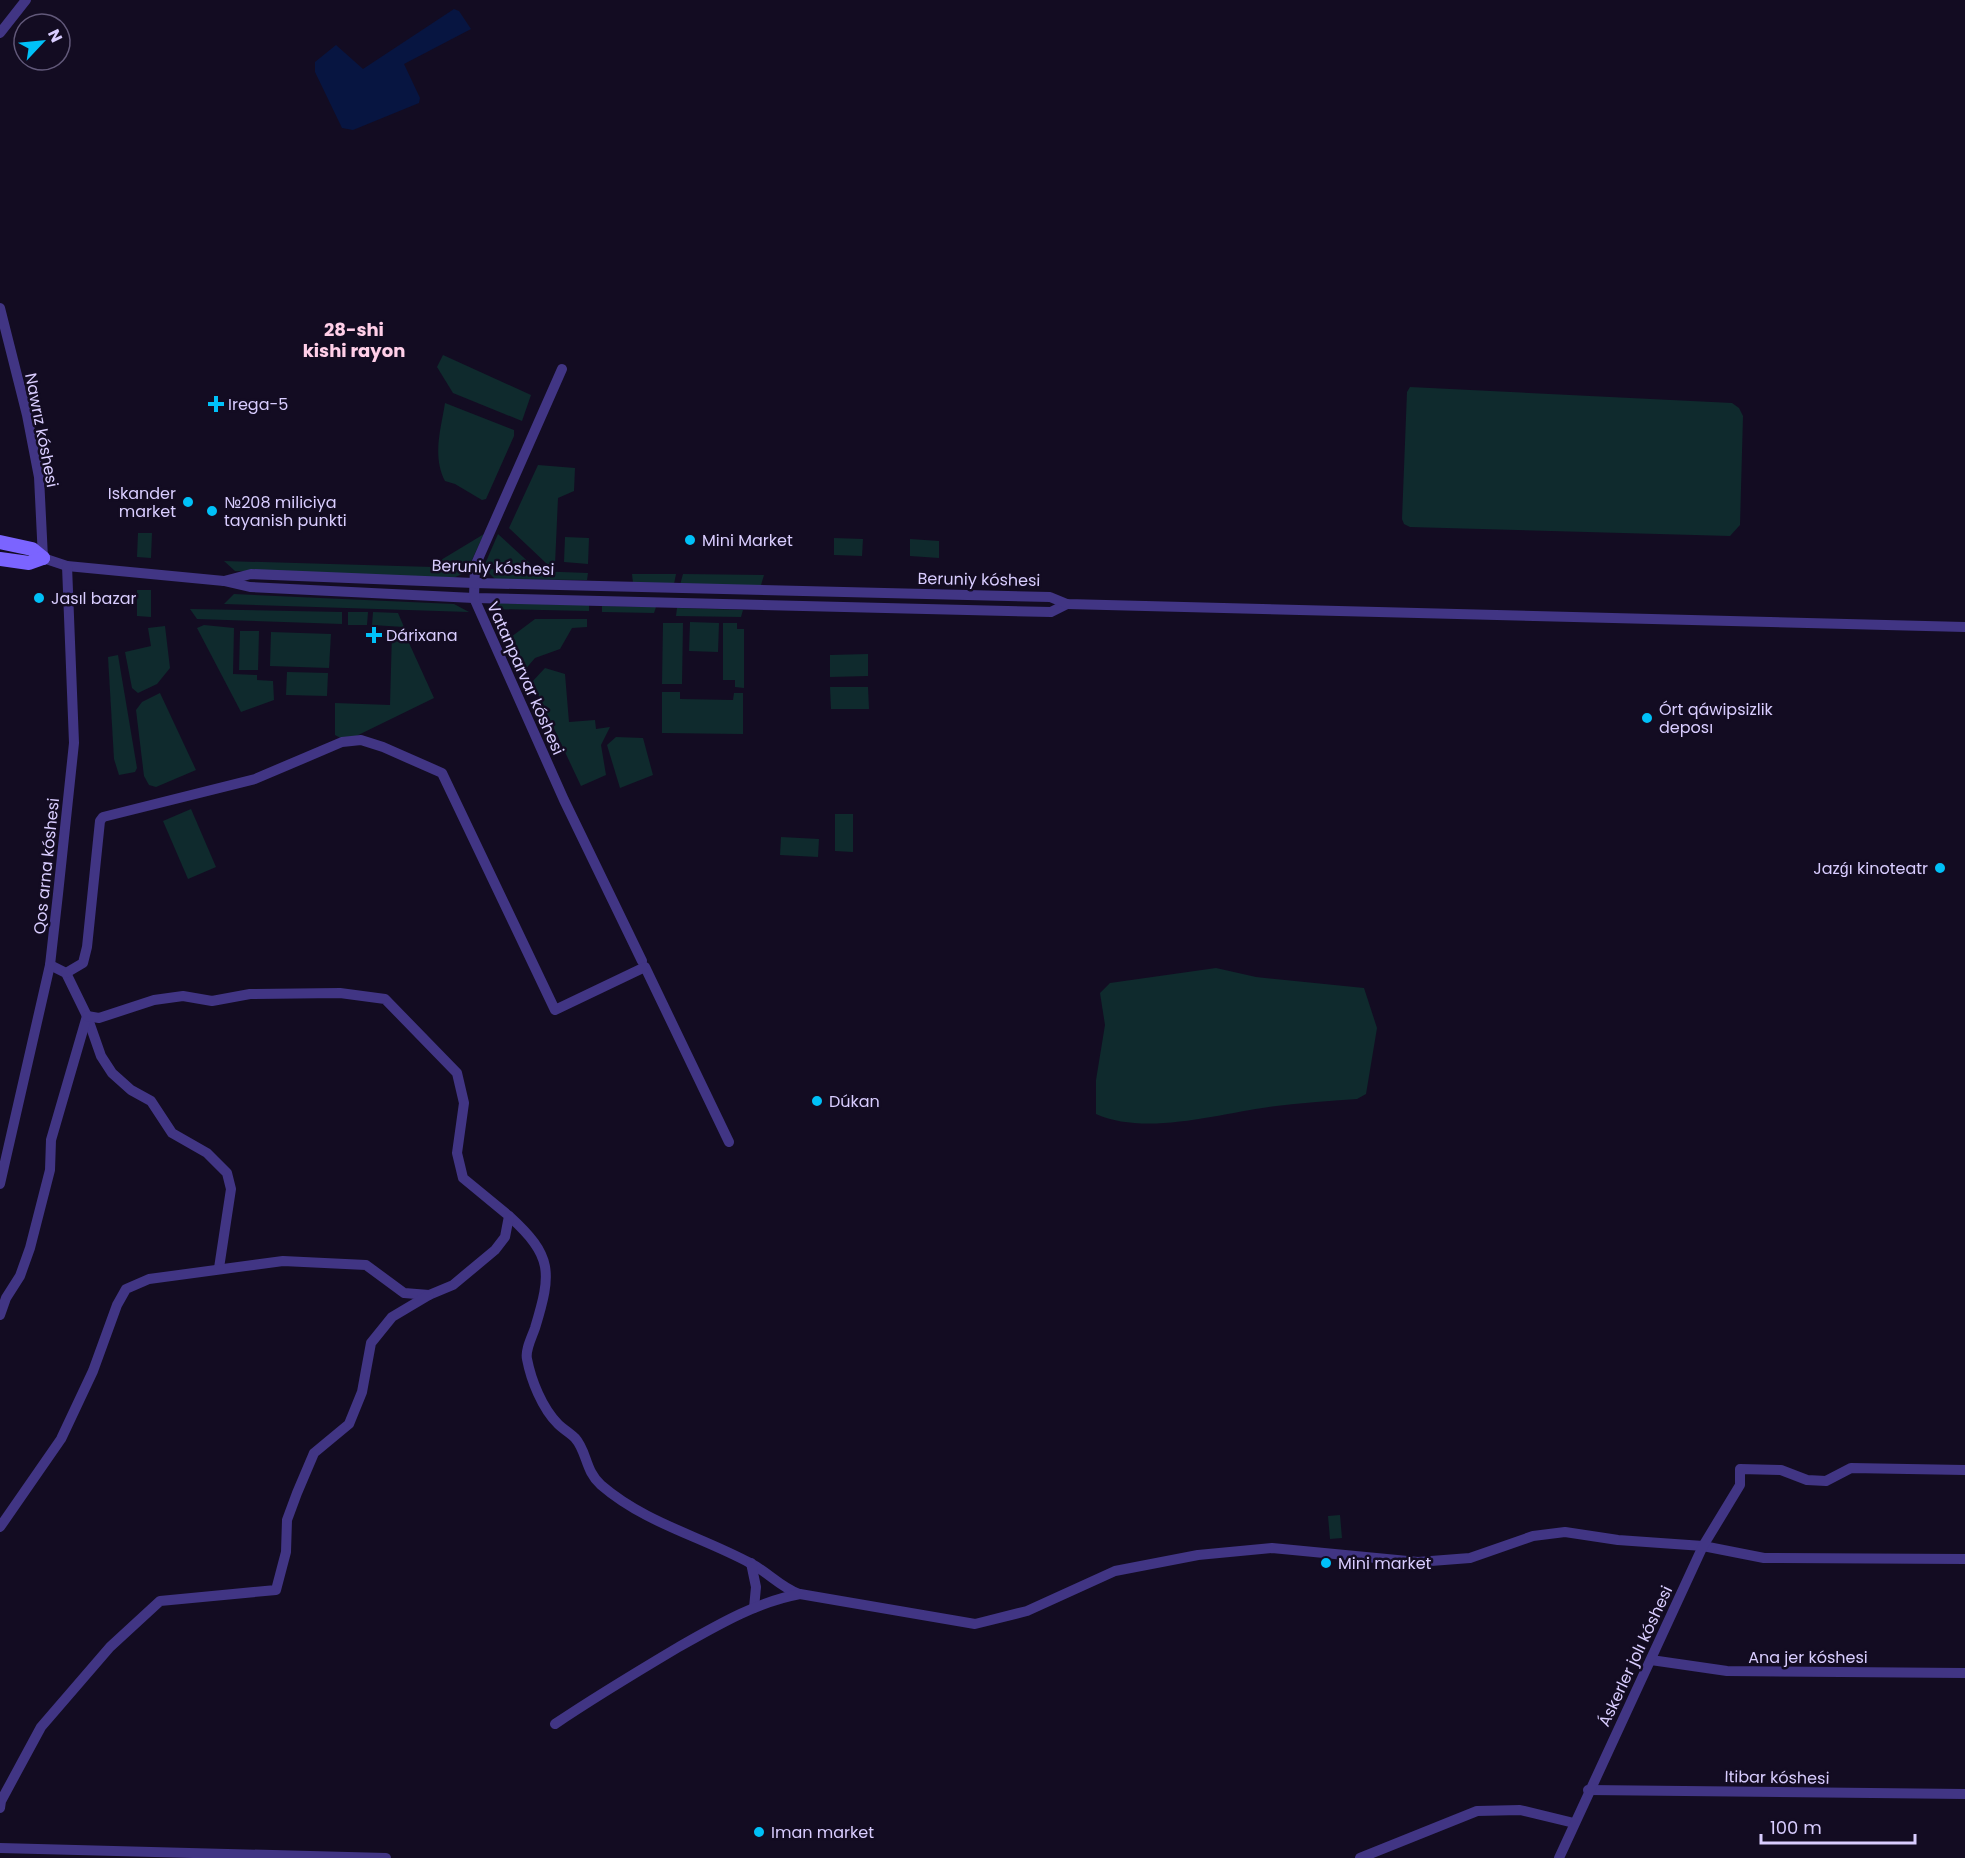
<svg xmlns="http://www.w3.org/2000/svg" width="1965" height="1858" viewBox="0 0 1965 1858" font-family="Poppins,sans-serif">
<style>
.green{fill:#0f2a2d}
.water{fill:#071541}
.lines{fill:none;stroke-linecap:round;stroke-linejoin:round}
.street{stroke:#413584;stroke-width:10}
.secondary{stroke:#7b64ff;stroke-width:14}
.poi-dot{fill:#00c1f8;stroke:#130c22;stroke-width:2}
.labels{text-anchor:middle;stroke-width:5;stroke-linejoin:round;paint-order:stroke}
.poi-label{font-size:16px;fill:#d9cdff;stroke:#130c22;text-anchor:start}
.street-label{font-size:16px;fill:#d9cdff;stroke:#130c22}
.neighbourhood-label{font-size:18px;font-weight:bold;fill:#ffcfe8;stroke:#130c22}
</style>
<rect width="100%" height="100%" fill="#130c22"/>
<!-- green -->
<g class="green">
<path d="M443 355 531 395 522 421 453 393 437 367Z"/>
<path d="M1410 387 1732 403 1739 408 1743 416 1740 525 1730 536 1410 527 1404 524 1402 519 1407 392Z"/>
<path d="M445 403 514 430V436L486 499 482 500 455 484 445 481C432 456 441 429 445 403Z"/>
<path d="M538 465 575 468 574 491 558 498 555 565 547 564 509 528Z"/>
<path d="M138 533H152L151 558 137 557Z"/>
<path d="M484 534 470 564 436 563Z"/>
<path d="M498 534 534 567 485 564Z"/>
<path d="M565 537 589 538 588 564 564 562Z"/>
<path d="M834 538 863 539 862 556 834 555Z"/>
<path d="M910 539 939 541V558L910 556Z"/>
<path d="M224 561 467 568 462 574 451 579 235 571Z"/>
<path d="M485 569 588 573 587 580 495 579Z"/>
<path d="M632 574H676L674 584 633 583Z"/>
<path d="M683 574 764 575 761 585H680Z"/>
<path d="M137 590H151V617L137 616Z"/>
<path d="M234 594 454 604 469 612 224 604Z"/>
<path d="M500 603 589 605V611L491 609Z"/>
<path d="M602 606 656 607 654 613 602 612Z"/>
<path d="M677 608 743 610 741 617 676 616Z"/>
<path d="M190 609 342 612V624L197 619Z"/>
<path d="M348 612H368L367 625H348Z"/>
<path d="M373 612 398 613 404 627 372 625Z"/>
<path d="M535 619H587V627L572 628 560 649 535 658 523 672 507 640Z"/>
<path d="M690 622 719 623 718 652 689 651Z"/>
<path d="M663 623H683L682 684H662Z"/>
<path d="M723 623H737V629H744V688L735 687V680H723Z"/>
<path d="M204 625 234 628 233 674 257 675V680L273 681 274 700 241 712 197 628Z"/>
<path d="M165 626 170 668 157 684 138 693 132 688 125 652 151 646 148 628Z"/>
<path d="M240 631H259L258 670H239Z"/>
<path d="M271 632 331 634 329 668 270 666Z"/>
<path d="M392 632H404L434 698 346 741 335 735V703L390 705Z"/>
<path d="M868 654V676L830 677V655Z"/>
<path d="M118 655 137 768 135 772 119 775 114 759 108 657Z"/>
<path d="M545 668 565 674 569 722 595 720 596 729 610 727 601 745 606 775 581 786 532 682Z"/>
<path d="M287 672 328 673 327 696 286 695Z"/>
<path d="M830 687H868L869 709H831Z"/>
<path d="M662 692H680V699L733 700 734 693H743V734L662 733Z"/>
<path d="M160 693 196 770 156 787 149 785 144 776 136 710 142 702Z"/>
<path d="M616 737 643 738 653 775 620 788 607 745Z"/>
<path d="M191 809 216 867 188 879 163 821Z"/>
<path d="M835 814H853V852L835 851Z"/>
<path d="M781 837 819 839 818 857 780 855Z"/>
<path d="M1216 968 1256 977 1364 988 1377 1028 1366 1094 1357 1099C1328 1101 1298 1103 1269 1107 1218 1114 1145 1136 1096 1114V1080L1105 1025 1100 993 1110 983Z"/>
<path d="M1340 1515 1342 1538 1330 1539 1328 1516Z"/>
</g>
<!-- water -->
<path class="water" d="M454 9 459 11 471 29 404 64 420 98 419 103 353 130 342 128 315 72V62L336 45 363 69Z"/>
<g class="lines">
<!-- street -->
<g class="street">
<path d="M0 33 26 0"/>
<path d="M0 308 27 415 39 477 43 558 67 566 224 581 250 587 474 598 1051 612 1067 604"/>
<path d="M562 369 475 566 474 598 564 800 642 961"/>
<path d="M224 581 251 574 474 583 1050 597 1067 604 1965 627"/>
<path d="M50 965 66 973 87 1016 101 1056 112 1073 131 1090 151 1101 172 1133 207 1153 227 1173 231 1189 219 1268"/>
<path d="M66 973 83 963 87 947 100 821 103 817 255 779 342 742 361 740 383 747 442 773 555 1010 645 967 729 1142"/>
<path d="M0 1184 50 965 58 894 74 743 67 566"/>
<path d="M509 1216C553 1256 552 1272 535 1328 532 1337 525 1350 527 1359 531 1380 542 1408 558 1424 563 1429 570 1433 575 1438 587 1451 585 1471 601 1485 645 1523 700 1536 750 1563 768 1572 780 1587 799 1594"/>
<path d="M0 1315 6 1298 20 1276 30 1248 50 1170 51 1140 87 1016"/>
<path d="M0 1527 61 1439 93 1371 117 1305 126 1289 149 1279 283 1261 366 1265 404 1293 429 1295 453 1285 495 1250 505 1237 509 1216 463 1178 457 1153 464 1103 457 1073 385 999 340 993 250 994 212 1001 183 996 154 1000 99 1018 87 1016"/>
<path d="M751 1563 756 1587 754 1608"/>
<path d="M1651 1660 1727 1671 1965 1673"/>
<path d="M555 1724C595 1697 635 1673 677 1648 716 1626 756 1602 800 1594L975 1624 1027 1611 1115 1571 1198 1555 1272 1548 1418 1562 1470 1558 1533 1536 1565 1532 1618 1540 1703 1546 1764 1558 1965 1559"/>
<path d="M1588 1790 1965 1794"/>
<path d="M0 1808 1 1801 41 1727 110 1647 160 1601 276 1590 286 1552 287 1520 297 1493 314 1453 349 1424 362 1392 371 1343 392 1317 429 1295"/>
<path d="M0 1848 386 1858"/>
<path d="M1360 1858 1477 1811 1520 1810 1574 1823"/>
<path d="M1559 1858 1703 1546 1740 1485V1469L1781 1470 1807 1480 1826 1481 1851 1468 1965 1470"/>
</g>
<!-- secondary -->
<g class="secondary">
<path d="M0 542 32 549 43 558"/>
<path d="M0 559 29 563 43 558"/>
</g>
</g>
<!-- markers -->
<g class="poi-dot">
<path d="M213 395h6v6h6v6h-6v6h-6v-6h-6v-6h6z"/>
<circle cx="188" cy="502" r="6"/>
<circle cx="212" cy="511" r="6"/>
<circle cx="690" cy="540" r="6"/>
<circle cx="39" cy="598" r="6"/>
<path d="M371 626h6v6h6v6h-6v6h-6v-6h-6v-6h6z"/>
<circle cx="1647" cy="718" r="6"/>
<circle cx="1940" cy="868" r="6"/>
<circle cx="817" cy="1101" r="6"/>
<circle cx="1326" cy="1563" r="6"/>
<circle cx="759" cy="1832" r="6"/>
</g>
<g class="labels">
<!-- poi labels -->
<g class="poi-label">
<text x="228" y="410">Irega-5</text>
<text x="176" y="499" text-anchor="end">Iskander<tspan x="176" dy="18">market</tspan></text>
<text x="224" y="508">№208 miliciya<tspan x="224" dy="18">tayanish punkti</tspan></text>
<text x="702" y="546">Mini Market</text>
<text x="51" y="604">Jasıl bazar</text>
<text x="386" y="641">Dárixana</text>
<text x="1659" y="715">Órt qáwipsizlik<tspan x="1659" dy="18">deposı</tspan></text>
<text x="1928" y="874" text-anchor="end">Jazǵı kinoteatr</text>
<text x="829" y="1107">Dúkan</text>
<text x="1338" y="1569">Mini market</text>
<text x="771" y="1838">Iman market</text>
</g>
<!-- street labels -->
<g class="street-label">
<text transform="translate(42 430) rotate(79)" y="6">Nawrız kóshesi</text>
<text transform="translate(493 567) rotate(2)" y="6">Beruniy kóshesi</text>
<text transform="translate(979 579) rotate(1)" y="6">Beruniy kóshesi</text>
<text transform="translate(526 678) rotate(66)" y="6">Vatanparvar kóshesi</text>
<text transform="translate(46 866) rotate(-84)" y="6">Qos arna kóshesi</text>
<text transform="translate(1635 1656) rotate(-65)" y="6">Áskerler jolı kóshesi</text>
<text x="1808" y="1663">Ana jer kóshesi</text>
<text transform="translate(1777 1777) rotate(1)" y="6">Itibar kóshesi</text>
</g>
<!-- neighbourhood labels -->
<g class="neighbourhood-label">
<text x="354" y="336">28-shi<tspan x="354" dy="21">kishi rayon</tspan></text>
</g>
</g>
<!-- north arrow -->
<g transform="translate(42 42) rotate(64)"><circle r="28" fill="#130c22" stroke="#62597a" stroke-width="1.5"/>
<path d="M0-4.5L10 22L0 15L-10 22Z" fill="#00c1f8"/>
<text y="-9" font-size="16" font-weight="bold" text-anchor="middle" fill="#d9cdff">N</text>
</g>
<!-- scale -->
<path d="M1761 1834v9h154v-9" fill="none" stroke="#d9cdff" stroke-width="3"/>
<text x="1770" y="1834" font-size="18" fill="#d9cdff" stroke="#130c22" stroke-width="4.5" paint-order="stroke">100 m</text>
</svg>
